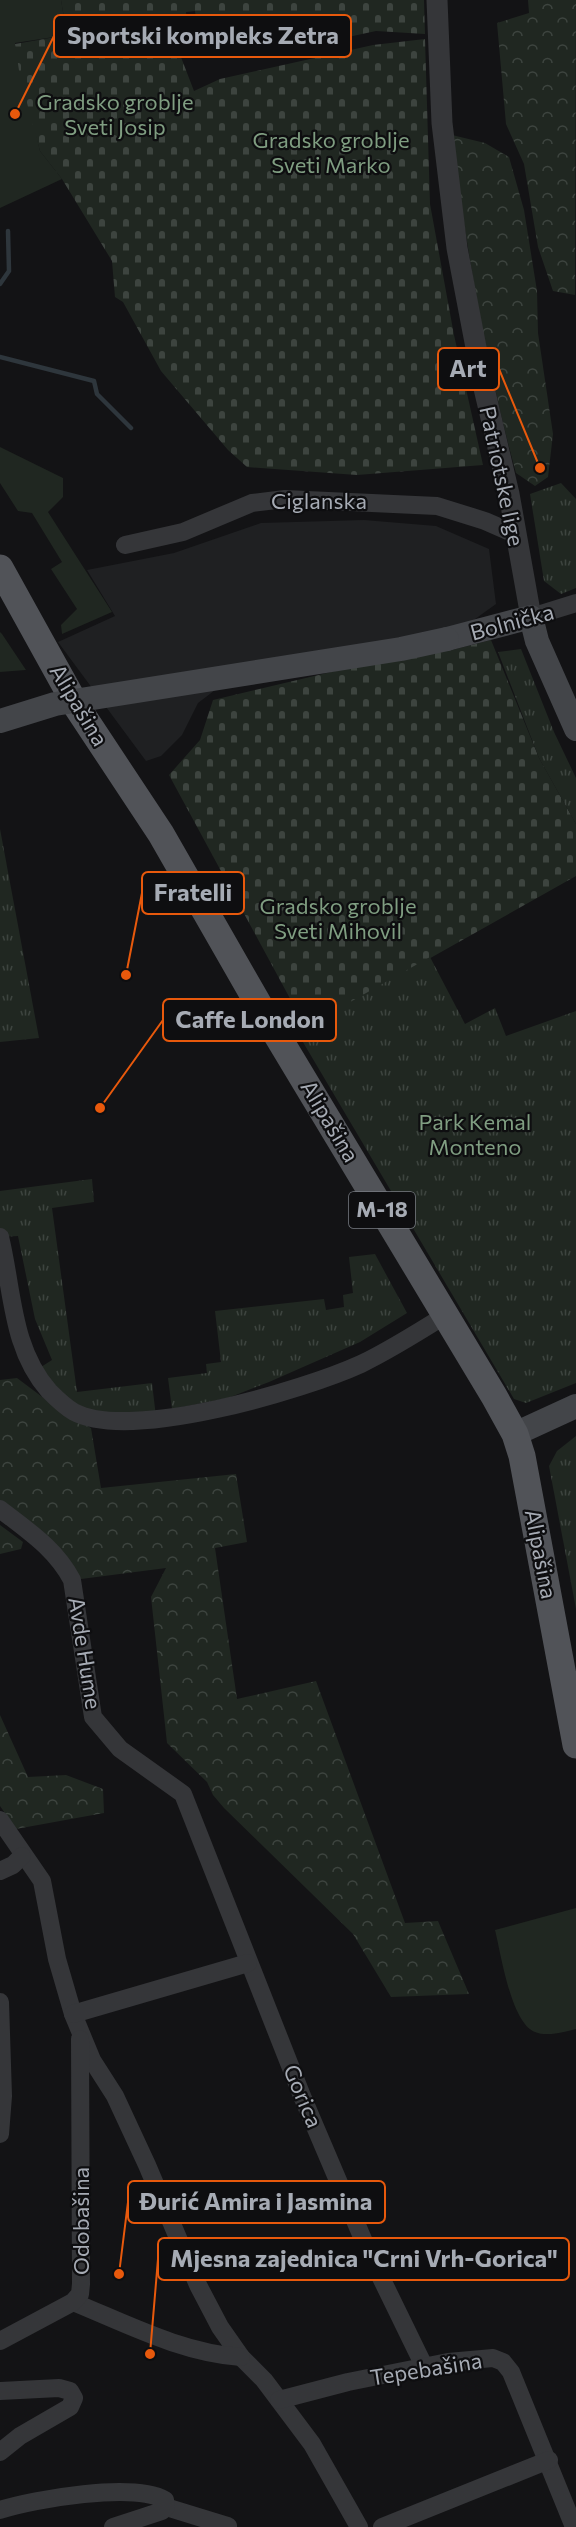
<svg xmlns="http://www.w3.org/2000/svg" width="576" height="2527" viewBox="0 0 576 2527" font-family="Commissioner,sans-serif">
<style>
.built{fill:#1f2022}
.grass{fill:#202721}
.forest{fill:url(#forest-crowns)}
.cemetery{fill:url(#cemetery-stones)}
.park{fill:url(#park-tufts)}
.lines{fill:none;stroke-linecap:round;stroke-linejoin:round}
.stream{stroke:#2e363c;stroke-width:4.5}
.minor{stroke:#353639;stroke-width:18}
.tertiary{stroke:#353639;stroke-width:21}
.secondary{stroke:#434549;stroke-width:24}
.primary{stroke:#515358;stroke-width:27}
.secondary-bridge{stroke:#434549;stroke-width:24}
.labels{text-anchor:middle;stroke-width:4.5;stroke-linejoin:round;paint-order:stroke}
.shield{fill:#0e0e10;stroke:#787c83;stroke-width:1.5}
.shield-label{font-size:21px;font-weight:bold;fill:#a6abb4}
.park-label{font-size:22px;fill:#7f9d81;stroke:#0e0e10}
.street-label{font-size:22px;fill:#a6abb4;stroke:#0e0e10}
.leader{fill:none;stroke:#e8590c;stroke-width:2}
.callout-dot{fill:#e8590c;stroke:#0e0e10;stroke-width:2}
.callout{fill:#0e0e10;stroke:#e8590c;stroke-width:2}
.callout-label{font-size:24px;text-anchor:middle;font-weight:bold;fill:#a6abb4}
</style>
<defs>
<pattern id="forest-crowns" width="20" height="18" patternUnits="userSpaceOnUse" patternTransform="scale(1.5)"><rect width="20" height="18" fill="#202721"/><path d="M2 6a3 3 0 1 1 6 0M12 15a3 3 0 1 1 6 0" fill="none" stroke="#3d443f"/></pattern>
<pattern id="cemetery-stones" width="16" height="16" patternUnits="userSpaceOnUse" patternTransform="scale(1.5)"><rect width="16" height="16" fill="#202721"/><path d="M2 7V4a2 2 0 0 1 4 0v3zM10 15v-3a2 2 0 0 1 4 0v3z" fill="#3d443f"/></pattern>
<pattern id="park-tufts" width="24" height="20" patternUnits="userSpaceOnUse" patternTransform="scale(1.5)"><rect width="24" height="20" fill="#202721"/><path d="M3 7l-1-3M5 7V3M7 7l1-3M15 17l-1-3M17 17v-4M19 17l1-3" fill="none" stroke="#3d443f"/></pattern>
</defs>
<rect width="100%" height="100%" fill="#131315"/>
<!-- built -->
<path class="built" d="M364 520 436 526 489 549 496 604 464 627 235 675 198 703 182 735 161 756 146 761 58 642 115 616 87 570 174 553 261 523Z"/>
<!-- grass -->
<g class="grass">
<path d="M0 0H61L67 35 15 43 40 151 62 179 0 208Z"/>
<path d="M0 447 63 478V497L48 512 112 612 62 634 61 625 77 609 51 569 62 562 32 513 18 511 0 483Z"/>
<path d="M0 632 2 634 26 670 0 672Z"/>
<path d="M576 1908V2029C564 2032 547 2037 535 2032 511 2023 501 1954 495 1930Z"/>
</g>
<!-- forest -->
<g class="forest">
<path d="M528 0H576L575 295 553 291 538 247 524 164 506 124 497 23 529 13Z"/>
<path d="M452 135 485 143 509 157 524 210 537 291 538 333 553 434 548 477 535 486 516 473C486 363 466 249 452 135Z"/>
<path d="M17 1378 65 1414 91 1428 101 1488 236 1474 247 1542 215 1548 237 1699 316 1681 405 1923 438 1921 469 1994 391 1997 353 1934 224 1808 213 1795 207 1782 167 1743 151 1597 166 1568 81 1579 60 1566 0 1502V1380Z"/>
<path d="M0 1525 23 1542 21 1549 0 1554Z"/>
<path d="M0 1715 28 1777 66 1775 103 1789 104 1813 16 1829 0 1806Z"/>
</g>
<!-- cemetery -->
<g class="cemetery">
<path d="M61 0H424L425 34 376 31 297 48 289 44 281 52 270 45 212 51 199 40 195 11 186 12 190 50 179 52 194 91 220 79 373 45 425 39 430 204 454 335 483 465 357 475 247 467 228 450 161 371 123 302 115 297 112 261 62 179 40 151 20 77 15 44 67 35Z"/>
<path d="M491 640 539 758 576 824V876L306 1028 169 775 200 740 213 700 403 655 452 650Z"/>
</g>
<!-- park -->
<g class="park">
<path d="M561 483 576 499V588L561 594 544 581 530 494Z"/>
<path d="M521 649 554 732 576 778V824L539 758 498 652Z"/>
<path d="M0 829 39 1038 0 1042Z"/>
<path d="M430 957 465 1024 495 1008 506 1036 576 1011V1383L526 1403 514 1399 297 1032Z"/>
<path d="M92 1179 94 1202 52 1208 77 1392 152 1383 156 1417 124 1421 62 1402 41 1367 52 1360 35 1319 18 1236 0 1237V1191Z"/>
<path d="M375 1254 407 1313 360 1342 269 1382 228 1398 172 1409 168 1378 207 1373 206 1364 221 1362 215 1311 324 1299 326 1310 344 1307 343 1295 353 1293 349 1257Z"/>
<path d="M576 1436V1609L549 1466 557 1451Z"/>
</g>
<g class="lines">
<!-- stream -->
<g class="stream">
<path d="M0 284 9 271 8 231"/>
<path d="M0 357 94 381 97 394 131 428"/>
</g>
<!-- minor -->
<g class="minor">
<path d="M125 545 183 532 252 503 285 499 437 506 485 521 515 534"/>
<path d="M531 617 576 603"/>
<path d="M0 1237C13 1290 11 1348 49 1391 56 1398 65 1407 74 1412 130 1442 304 1390 361 1364 390 1350 417 1333 444 1316"/>
<path d="M0 1509C28 1531 55 1548 72 1580L93 1717 120 1749 183 1794 302 2096 368 2251 424 2366"/>
<path d="M0 1820 42 1881 57 1959 73 2014 92 2060 115 2096 147 2165 198 2285 220 2327 241 2357 264 2380 312 2444 359 2527"/>
<path d="M0 1871 13 1865 22 1856"/>
<path d="M0 2002 3 2096 0 2134"/>
<path d="M73 2014 248 1963"/>
<path d="M73 2302C127 2324 182 2353 241 2357"/>
<path d="M0 2341 73 2302 80 2294 81 2284 80 2039"/>
<path d="M0 2391 59 2388 70 2391 74 2398 70 2407 20 2436 0 2452"/>
<path d="M279 2400 348 2382 448 2362 493 2358 503 2362 511 2372 574 2527"/>
<path d="M166 2507 228 2526"/>
<path d="M0 2510C35 2499 133 2482 165 2500L166 2507 162 2511 113 2527"/>
<path d="M382 2527 549 2460"/>
</g>
<!-- tertiary -->
<path class="tertiary" d="M437 0 442 123 457 248 483 384 509 494 531 617"/>
<!-- secondary -->
<g class="secondary">
<path d="M447 639 531 617 537 641 576 729"/>
<path d="M515 1434 576 1406"/>
</g>
<!-- primary -->
<path class="primary" d="M0 568 77 707 161 834 263 1012 494 1396 515 1434 522 1456 576 1745"/>
<!-- secondary-bridge -->
<path class="secondary-bridge" d="M0 721 55 704 401 649 447 639"/>
</g>
<g class="labels">
<!-- shield labels -->
<rect class="shield" x="349" y="1192" width="66" height="36" rx="4.5"/>
<g class="shield-label">
<text x="382" y="1217">M-18</text>
</g>
<!-- park labels -->
<g class="park-label">
<text x="115" y="110">Gradsko groblje<tspan x="115" dy="25">Sveti Josip</tspan></text>
<text x="331" y="148">Gradsko groblje<tspan x="331" dy="25">Sveti Marko</tspan></text>
<text x="338" y="914">Gradsko groblje<tspan x="338" dy="25">Sveti Mihovil</tspan></text>
<text x="475" y="1130">Park Кemal<tspan x="475" dy="25">Monteno</tspan></text>
</g>
<!-- street labels -->
<g class="street-label">
<text transform="translate(502 476) rotate(78)" y="8">Patriotske lige</text>
<text x="319" y="509">Ciglanska</text>
<text transform="translate(512 622) rotate(-15)" y="8">Bolnička</text>
<text transform="translate(79 705) rotate(59)" y="8">Alipašina</text>
<text transform="translate(330 1121) rotate(59)" y="8">Alipašina</text>
<text transform="translate(541 1554) rotate(79)" y="8">Alipašina</text>
<text transform="translate(85 1653) rotate(81)" y="8">Avde Hume</text>
<text transform="translate(303 2096) rotate(67)" y="8">Gorica</text>
<text transform="translate(81 2221) rotate(-90)" y="8">Odobašina</text>
<text transform="translate(426 2369) rotate(-9)" y="8">Tepebašina</text>
</g>
</g>
<!-- callouts -->
<path class="leader" d="M15 114L54 36M540 468L499 369M126 975L142 893M100 1108L163 1020M119 2274L128 2202M150 2354L158 2259"/>
<g class="callout-dot">
<circle cx="15" cy="114" r="6"/>
<circle cx="540" cy="468" r="6"/>
<circle cx="126" cy="975" r="6"/>
<circle cx="100" cy="1108" r="6"/>
<circle cx="119" cy="2274" r="6"/>
<circle cx="150" cy="2354" r="6"/>
</g>
<g class="callout">
<rect x="54" y="15" width="297" height="42" rx="6"/>
<rect x="438" y="348" width="61" height="42" rx="6"/>
<rect x="142" y="872" width="102" height="42" rx="6"/>
<rect x="163" y="999" width="173" height="42" rx="6"/>
<rect x="128" y="2181" width="257" height="42" rx="6"/>
<rect x="158" y="2238" width="411" height="42" rx="6"/>
</g>
<g class="callout-label">
<text x="203" y="44">Sportski kompleks Zetra</text>
<text x="468" y="377">Art</text>
<text x="193" y="901">Fratelli</text>
<text x="250" y="1028">Caffe London</text>
<text x="256" y="2210">Đurić Amira i Jasmina</text>
<text x="364" y="2267">Mjesna zajednica "Crni Vrh-Gorica"</text>
</g>
</svg>
